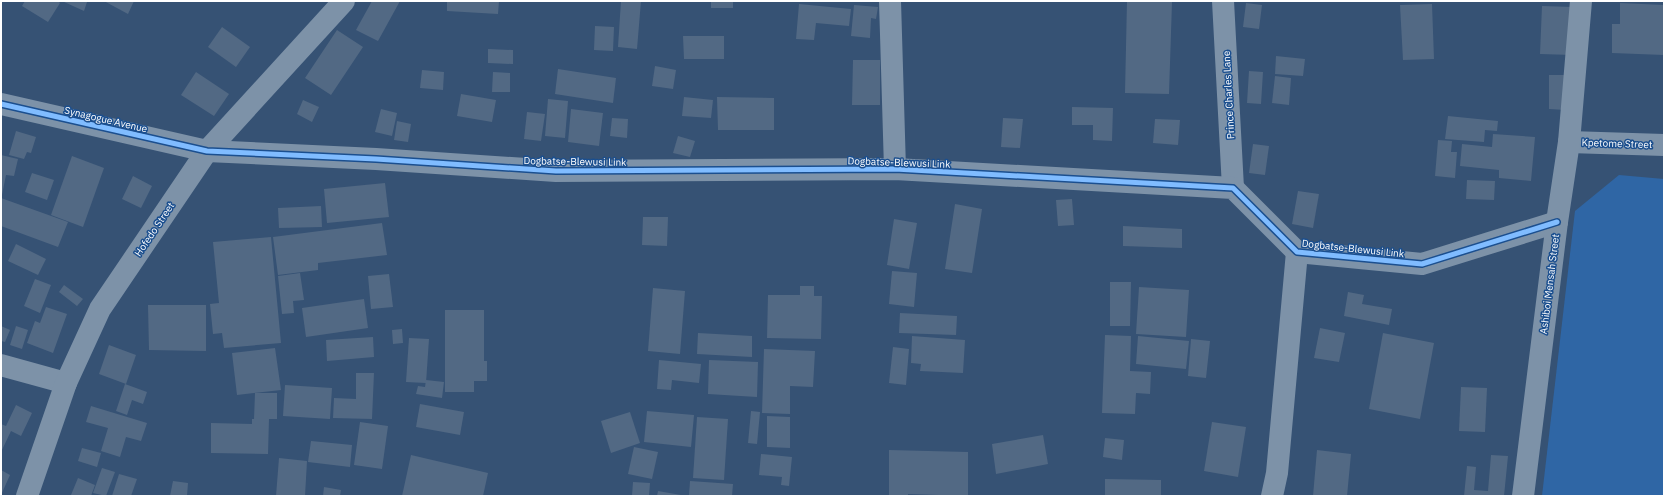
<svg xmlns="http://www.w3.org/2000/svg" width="1665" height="497" viewBox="0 0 1665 497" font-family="'IBM Plex Sans',sans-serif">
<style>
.green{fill:#2f66a5}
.building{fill:#526984}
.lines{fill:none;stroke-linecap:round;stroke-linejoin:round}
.minor{stroke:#7d92a8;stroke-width:22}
.cycleway-casing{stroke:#1b4f8f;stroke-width:8}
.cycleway{stroke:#80bcff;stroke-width:5}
.labels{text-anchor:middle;stroke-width:3;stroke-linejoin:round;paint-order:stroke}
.street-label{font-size:10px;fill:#fff;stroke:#1b4f8f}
</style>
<rect width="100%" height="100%" fill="#365274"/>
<!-- green -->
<path class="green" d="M1619 175 1664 179V496H1542L1575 211Z"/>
<!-- building -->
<g class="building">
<path d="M25 1H58L60 3 48 22 22 6Z"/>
<path d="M62 1H85L87 2 84 11Z"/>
<path d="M104 1H134L128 14Z"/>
<path d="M372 1H400L378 41 356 30Z"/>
<path d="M447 1H499L498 14 447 11Z"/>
<path d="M621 1H641L637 49 618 47Z"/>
<rect x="711" y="1" width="22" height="7"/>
<path d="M1127 1 1172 2 1169 94 1125 93Z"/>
<path d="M1246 3 1262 5 1259 29 1243 27Z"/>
<path d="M1620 3 1664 5V55L1612 53V24H1620Z"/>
<path d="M799 4 851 9 849 26 816 23 814 40 796 39Z"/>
<path d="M1432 4 1434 59 1403 60 1400 5Z"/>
<path d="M854 5 878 7 876 19 871 18 870 38 851 36Z"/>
<path d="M1542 6 1573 7 1572 55 1540 54Z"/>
<path d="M595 26 614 27 613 51 594 50Z"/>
<path d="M222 27 250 47 236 67 208 47Z"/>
<path d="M337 30 363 47 331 95 305 78Z"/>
<path d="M683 36H724V59H684Z"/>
<path d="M488 49 513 50V64L488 63Z"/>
<path d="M1276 56 1305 59 1303 76 1275 74Z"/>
<path d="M853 60H880V105H852Z"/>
<path d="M655 66 676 70 673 89 652 86Z"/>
<path d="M558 69 616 78 613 103 555 94Z"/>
<path d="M422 70 444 72 443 90 420 88Z"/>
<path d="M1249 71 1263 72 1261 104 1247 103Z"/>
<path d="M196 72 229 94 214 116 181 95Z"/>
<path d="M493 72 510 73V92H492Z"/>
<path d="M1549 75H1566V110L1549 109Z"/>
<path d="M1275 76 1291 78 1289 105 1272 103Z"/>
<path d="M461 94 496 100 492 122 457 116Z"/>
<path d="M684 97 713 100 711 118 682 116Z"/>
<path d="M717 97 774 98V130H718Z"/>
<path d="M548 99 568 101 565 138 545 136Z"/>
<path d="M303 100 319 107 312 122 297 114Z"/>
<path d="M1072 107 1113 108 1112 141 1093 140V125H1072Z"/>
<path d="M381 109 397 113 392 136 375 132Z"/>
<path d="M571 109 603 113 599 146 568 142Z"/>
<path d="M527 112 545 114 541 141 524 139Z"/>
<path d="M1448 116 1498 121 1497 131 1485 130 1484 142 1445 139Z"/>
<path d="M612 118 628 119 627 138 610 136Z"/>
<path d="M1003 118 1023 119 1020 148 1001 147Z"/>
<path d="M1155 119 1180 120 1178 145 1153 143Z"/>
<path d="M397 121 411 124 408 142 394 140Z"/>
<path d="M16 131 36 137 31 153 27 152 24 159 9 155Z"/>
<path d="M1493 134 1535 137 1531 181 1499 178V170L1460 166 1462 144 1492 147Z"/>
<path d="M678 136 695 141 690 157 673 153Z"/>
<path d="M1438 140 1452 141 1451 152H1457L1455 178 1435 176Z"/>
<path d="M1253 144 1269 146 1265 175 1249 173Z"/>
<path d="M1 155 18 159 14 176 6 175 2 195Z"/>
<path d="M72 156 104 168 83 227 51 215Z"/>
<path d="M32 173 54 180 47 200 25 192Z"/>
<path d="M133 176 152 186 141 208 122 199Z"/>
<path d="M1467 180 1495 181 1494 200 1466 199Z"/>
<path d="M385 183 389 217 327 223 324 189Z"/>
<path d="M1298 191 1319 194 1313 228 1292 224Z"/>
<path d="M1 198 68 222 58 247 1 226Z"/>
<path d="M1072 199 1074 225 1058 226 1056 200Z"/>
<path d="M955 204 982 209 972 273 945 269Z"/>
<path d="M321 206 322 227 279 228 278 208Z"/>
<path d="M643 217H668L667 246 642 245Z"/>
<path d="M894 219 917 223 909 269 887 265Z"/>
<path d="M382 223 387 255 318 263V270L278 275 273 237Z"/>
<path d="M1123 226 1182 229V248L1123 246Z"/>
<path d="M271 237 281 343 224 348 222 333 213 334 210 304 219 303 213 242Z"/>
<path d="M16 244 46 259 38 275 8 261Z"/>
<path d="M892 271 917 273 914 307 889 304Z"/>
<path d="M300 273 304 300 293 301 294 313 282 314 278 276Z"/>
<path d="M389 274 393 307 371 309 368 276Z"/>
<path d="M35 279 51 285 40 313 24 306Z"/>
<path d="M1110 282H1131L1130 326H1110Z"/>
<path d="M64 285 83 299 77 306 59 292Z"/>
<path d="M800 286H814V296H822L821 339 767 338 768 295H800Z"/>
<path d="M1139 287 1189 290 1186 337 1136 334Z"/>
<path d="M653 288 685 291 680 354 648 351Z"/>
<path d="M1348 292 1364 295 1362 304 1392 309 1389 325 1344 316Z"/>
<path d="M364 299 368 328 306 337 302 308Z"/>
<path d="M148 305H206V351L149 350Z"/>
<path d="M46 307 67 314 53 353 27 343 35 321 40 323Z"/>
<path d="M445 310H484V361H487V381H474V392H445Z"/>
<path d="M900 313 957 316 956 335 899 333Z"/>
<path d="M1 326 10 330 5 342 1 341Z"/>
<path d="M16 326 28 330 22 349 10 345Z"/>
<path d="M1320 328 1345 333 1339 362 1314 358Z"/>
<path d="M402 329 403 343 393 344 392 330Z"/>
<path d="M698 333 752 336V357L697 354Z"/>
<path d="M1383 333 1434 343 1420 419 1369 409Z"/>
<path d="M1105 335 1131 336 1130 371 1151 372 1150 394 1136 393 1135 414 1102 413Z"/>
<path d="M912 336 965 340 963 373 920 371 921 364 911 363Z"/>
<path d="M1138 336 1189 341 1186 369 1136 364Z"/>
<path d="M373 337 374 357 327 361 326 340Z"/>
<path d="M409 338 429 339 426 383 406 382Z"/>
<path d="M1191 339 1210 341 1206 378 1188 376Z"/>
<path d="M109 345 136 355 126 384 99 374Z"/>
<path d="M893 347 909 349 906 385 889 383Z"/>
<path d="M275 348 281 390 237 395 232 353Z"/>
<path d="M764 349 815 351 813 387 790 386V414L762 413Z"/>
<path d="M659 360 701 364 699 383 672 380 671 390 657 389Z"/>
<path d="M709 360 758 362 757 397 708 394Z"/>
<path d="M356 373H374L372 419 333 418 334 398 356 399Z"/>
<path d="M426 380 444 382 442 398 416 394 418 386 425 387Z"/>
<path d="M125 384 147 392 143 404 132 400 127 415 116 411Z"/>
<path d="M285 385 332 388 330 419 283 416Z"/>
<path d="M1461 387 1487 388 1485 432 1459 431Z"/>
<path d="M255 393H277V419H269L268 454 211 453V423L252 424V419H254Z"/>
<path d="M420 404 464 412 460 435 416 427Z"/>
<path d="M16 405 32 413 21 436 11 431 1 452V424L6 426Z"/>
<path d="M91 406 147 423 141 441 126 437 120 457 101 451 108 428 86 422Z"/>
<path d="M647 411 694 415 691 447 644 442Z"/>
<path d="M751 411 760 412 757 444 748 443Z"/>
<path d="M630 412 640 443 611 453 601 421Z"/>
<path d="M767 416 790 417V448L767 447Z"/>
<path d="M697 417 728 419 724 480 693 478Z"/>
<path d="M360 422 388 426 382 469 354 465Z"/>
<path d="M1212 422 1246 427 1238 477 1204 471Z"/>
<path d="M1043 435 1048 464 996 474 992 444Z"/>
<path d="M1105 438 1124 440 1122 460 1103 457Z"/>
<path d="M311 441 352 445 350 467 308 462Z"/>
<path d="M634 447 658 452 652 479 628 474Z"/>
<path d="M82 448 101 453 97 467 78 461Z"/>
<path d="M889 450 968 452V496L908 494V496H889Z"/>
<path d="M1317 450 1351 454 1347 496H1313Z"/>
<path d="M761 454 792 457 789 486 781 485 782 477 759 475Z"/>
<path d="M411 455 488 473 483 496H402Z"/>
<path d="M1491 455 1508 456 1504 496H1464L1467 466 1476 467 1474 490 1488 491Z"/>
<path d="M279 458 307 461 305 496H276Z"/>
<path d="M102 468 115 472 106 496 93 493Z"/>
<path d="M1 470 10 475 1 495Z"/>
<path d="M119 474 137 479 131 496H112Z"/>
<path d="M78 478 95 485 91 496 71 495Z"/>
<path d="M1105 479 1161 480V496H1105Z"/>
<path d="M173 481 188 483 187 496H170Z"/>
<path d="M690 481 733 484 732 496H689Z"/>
<path d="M633 482 650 483 649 496H632Z"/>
<path d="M324 487 341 490 340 496H323Z"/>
<path d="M658 491 681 495V496H657Z"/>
</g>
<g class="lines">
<!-- minor -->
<g class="minor">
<path d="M890 1 895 169"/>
<path d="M1223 1 1233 188"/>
<path d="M1 104 207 151 376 159 556 171 895 169 1233 188 1297 252 1422 264 1557 222"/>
<path d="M1569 142 1664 145"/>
<path d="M1 365 66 383"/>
<path d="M27 496 66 383 100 309 207 151 344 1"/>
<path d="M1272 496 1277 473 1297 252"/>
<path d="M1523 496 1557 222 1569 142 1581 1"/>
</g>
<defs>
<path id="cycleway" d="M1 104 207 151 376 159 556 171 895 169 1233 188 1297 252 1422 264 1557 222"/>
</defs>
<!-- cycleway casing -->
<use href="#cycleway" class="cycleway-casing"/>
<!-- cycleway -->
<use href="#cycleway" class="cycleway"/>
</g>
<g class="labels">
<!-- street labels -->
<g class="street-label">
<text transform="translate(1228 95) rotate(-93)" y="4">Prince Charles Lane</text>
<text transform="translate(106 119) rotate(13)" y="4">Synagogue Avenue</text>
<text transform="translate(1617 143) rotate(2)" y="4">Kpetome Street</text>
<text transform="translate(575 161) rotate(1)" y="4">Dogbatse-Blewusi Link</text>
<text transform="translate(899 162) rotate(2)" y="4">Dogbatse-Blewusi Link</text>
<text transform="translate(154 229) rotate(-56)" y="4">Hofedo Street</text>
<text transform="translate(1353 248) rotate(6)" y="4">Dogbatse-Blewusi Link</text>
<text transform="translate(1549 284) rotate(-83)" y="4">Ashiboi Mensah Street</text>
</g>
</g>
<!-- border -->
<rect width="1665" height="497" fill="none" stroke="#ffffff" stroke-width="4"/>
</svg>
